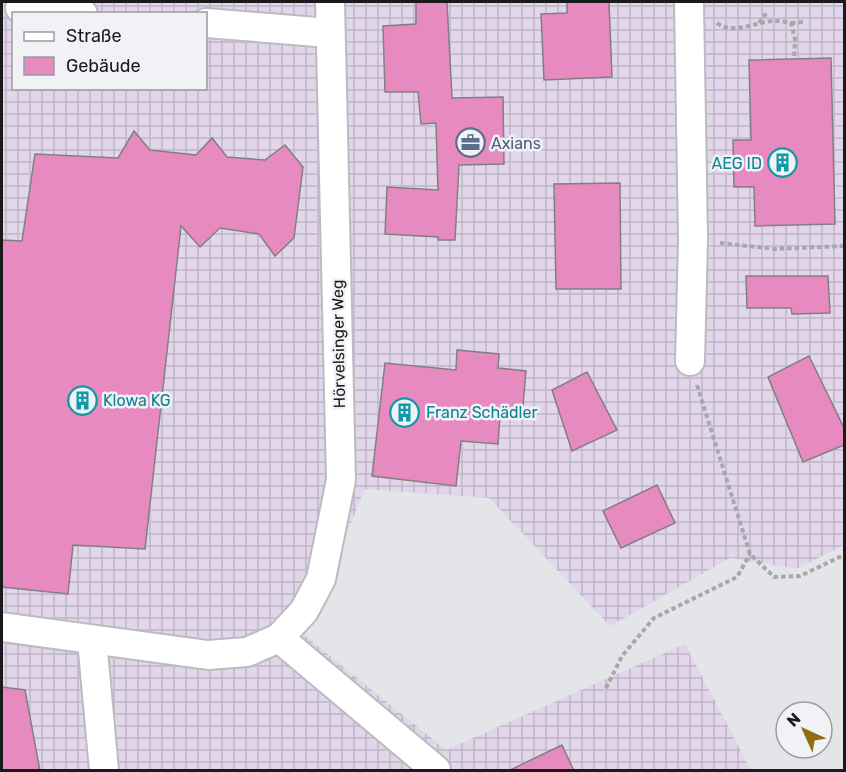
<svg xmlns="http://www.w3.org/2000/svg" width="846" height="772" viewBox="0 0 846 772" font-family="Rubik,sans-serif">
<style>
.industrial{fill:url(#industrial-grid);fill-rule:evenodd}
.building{fill:#e68abf;stroke:#837f81;stroke-width:1.5}
.lines{fill:none;stroke-linecap:round;stroke-linejoin:round}
.minor-casing{stroke:#babcbf;stroke-width:32}
.path{stroke:#a6a8aa;stroke-width:4;stroke-dasharray:4.5 3;stroke-linecap:butt}
.minor{stroke:#fff;stroke-width:28}
.labels{text-anchor:middle;stroke-width:5;stroke-linejoin:round;paint-order:stroke}
.service-label{font-size:16px;fill:#4e5e75;stroke:#f0f2f6;text-anchor:start}
.culture-label{font-size:16px;fill:#0d838f;stroke:#f0f2f6;text-anchor:start}
.street-label{font-size:16px;fill:#1a1a1c;stroke:#f0f2f6}
</style>
<defs>
<pattern id="industrial-grid" width="8" height="8" patternUnits="userSpaceOnUse" patternTransform="scale(1.5)"><rect width="8" height="8" fill="#e1d6ea"/><path d="M0 4h8M4 0v8" fill="none" stroke="#c0b7c8"/></pattern>
</defs>
<rect width="100%" height="100%" fill="#e3e5e8"/>
<!-- industrial -->
<path class="industrial" d="M2 2H844V545L796 569 730 558 610 626 489 498 365 489 304 635 446 750 685 644 751 770H2ZM14 14H206V88H14Z"/>
<!-- building -->
<g class="building">
<path d="M416 2H447L452 98 503 97 504 164 459 165 455 240H438V237L385 234 387 187 438 190 436 123 421 124 418 92H385L383 26 416 24Z"/>
<path d="M567 2H609L612 77 544 80 541 14 567 13Z"/>
<path d="M831 58 835 224 755 226 754 187H734L733 140H751L749 60Z"/>
<path d="M134 131 150 150 196 155 212 138 227 157 265 160 285 145 303 167 294 238 275 256 259 234 220 228 200 247 181 226 145 549 73 545 68 594 2 587V240L22 241 35 154 118 158Z"/>
<path d="M620 183 621 289H556L554 184Z"/>
<path d="M746 276H828L830 313 792 314 791 308H747Z"/>
<path d="M457 350 499 354 498 368 526 371 522 417 500 415 498 444 461 441 456 486 372 476 385 363 456 370Z"/>
<path d="M809 356 844 428V445L803 462 768 377Z"/>
<path d="M587 372 617 430 572 451 552 390Z"/>
<path d="M657 485 675 523 621 548 603 511Z"/>
<path d="M2 687 25 690 40 771H2Z"/>
<path d="M562 745 574 771H508Z"/>
</g>
<g class="lines">
<defs>
<g id="minor">
<path d="M689 2 693 240 690 361"/>
<path d="M20 8 83 14"/>
<path d="M206 23 329 33"/>
<path d="M2 627 208 655 247 652 279 638 304 611 321 579 341 480 330 2"/>
<path d="M279 638 436 770"/>
<path d="M92 640 104 770"/>
</g>
</defs>
<!-- minor casing -->
<use href="#minor" class="minor-casing"/>
<!-- path -->
<g class="path">
<path d="M717 23C733 36 759 20 777 21 782 21 787 22 791 23L795 39 794 59"/>
<path d="M759 23 767 12"/>
<path d="M791 23 804 22"/>
<path d="M720 243 775 249 844 246"/>
<path d="M697 385 750 554 774 577 800 576 844 555"/>
<path d="M606 688 622 656 654 618 737 577 750 554"/>
</g>
<!-- minor -->
<use href="#minor" class="minor"/>
</g>
<!-- icons -->
<defs>
<symbol id="office-ring" viewBox="-11 -11 22 22"><circle r="9.5" fill="#f0f2f6" stroke="#5c6f8a" stroke-width="1.5"/><path d="M-6-3h4V-5.5h4V-3h4V5H-6ZM-1-4.5V-3h2v-1.5ZM-6 0V1H6V0Z" fill="#5c6f8a"/></symbol>
<symbol id="building-ring" viewBox="-11 -11 22 22"><circle r="9.5" fill="#f0f2f6" stroke="#0f9aa8" stroke-width="1.5"/><path d="M-4-6H4V6H1V3H-1V6H-4ZM-2.5-4.3h1.7v1.8h-1.7ZM.8-4.3h1.7v1.8H.8ZM-2.5-1h1.7V.8h-1.7ZM.8-1h1.7V.8H.8Z" fill="#0f9aa8"/></symbol>
</defs>
<g fill-rule="evenodd">
<use href="#office-ring" x="454" y="126" width="33" height="33"/>
<use href="#building-ring" x="766" y="146" width="33" height="33"/>
<use href="#building-ring" x="66" y="384" width="33" height="33"/>
<use href="#building-ring" x="388" y="396" width="33" height="33"/>
</g>
<g class="labels">
<!-- service labels -->
<g class="service-label">
<text x="491" y="149">Axians</text>
</g>
<!-- culture labels -->
<g class="culture-label">
<text x="762" y="169" text-anchor="end">AEG ID</text>
<text x="103" y="406">Klowa KG</text>
<text x="426" y="418">Franz Schädler</text>
</g>
<!-- street labels -->
<g class="street-label">
<text transform="translate(338 344) rotate(-91)" y="6">Hörvelsinger Weg</text>
</g>
</g>
<!-- border -->
<rect width="846" height="772" fill="none" stroke="#1a1a1c" stroke-width="6"/>
<!-- legend -->
<rect x="12" y="12" width="195" height="78" fill="#f0f2f6" stroke="#9a9c9f" stroke-width="1.5"/>
<rect x="24" y="32" width="30" height="9" fill="#ffffff" stroke="#9a9c9f" stroke-width="1.5"/>
<text x="66" y="42" font-size="18" fill="#1a1a1c">Straße</text>
<rect x="24" y="57" width="30" height="18" fill="#e68abf" stroke="#9a9c9f" stroke-width="1.5"/>
<text x="66" y="72" font-size="18" fill="#1a1a1c">Gebäude</text>
<!-- north arrow -->
<g transform="translate(804 730) rotate(315)"><circle r="28" fill="#f0f2f6" stroke="#9a9c9f" stroke-width="1.5"/>
<path d="M0-4.5L10 22L0 15L-10 22Z" fill="#916d13"/>
<text y="-9" font-size="16" font-weight="bold" text-anchor="middle" fill="#1a1a1c">N</text>
</g>
</svg>
